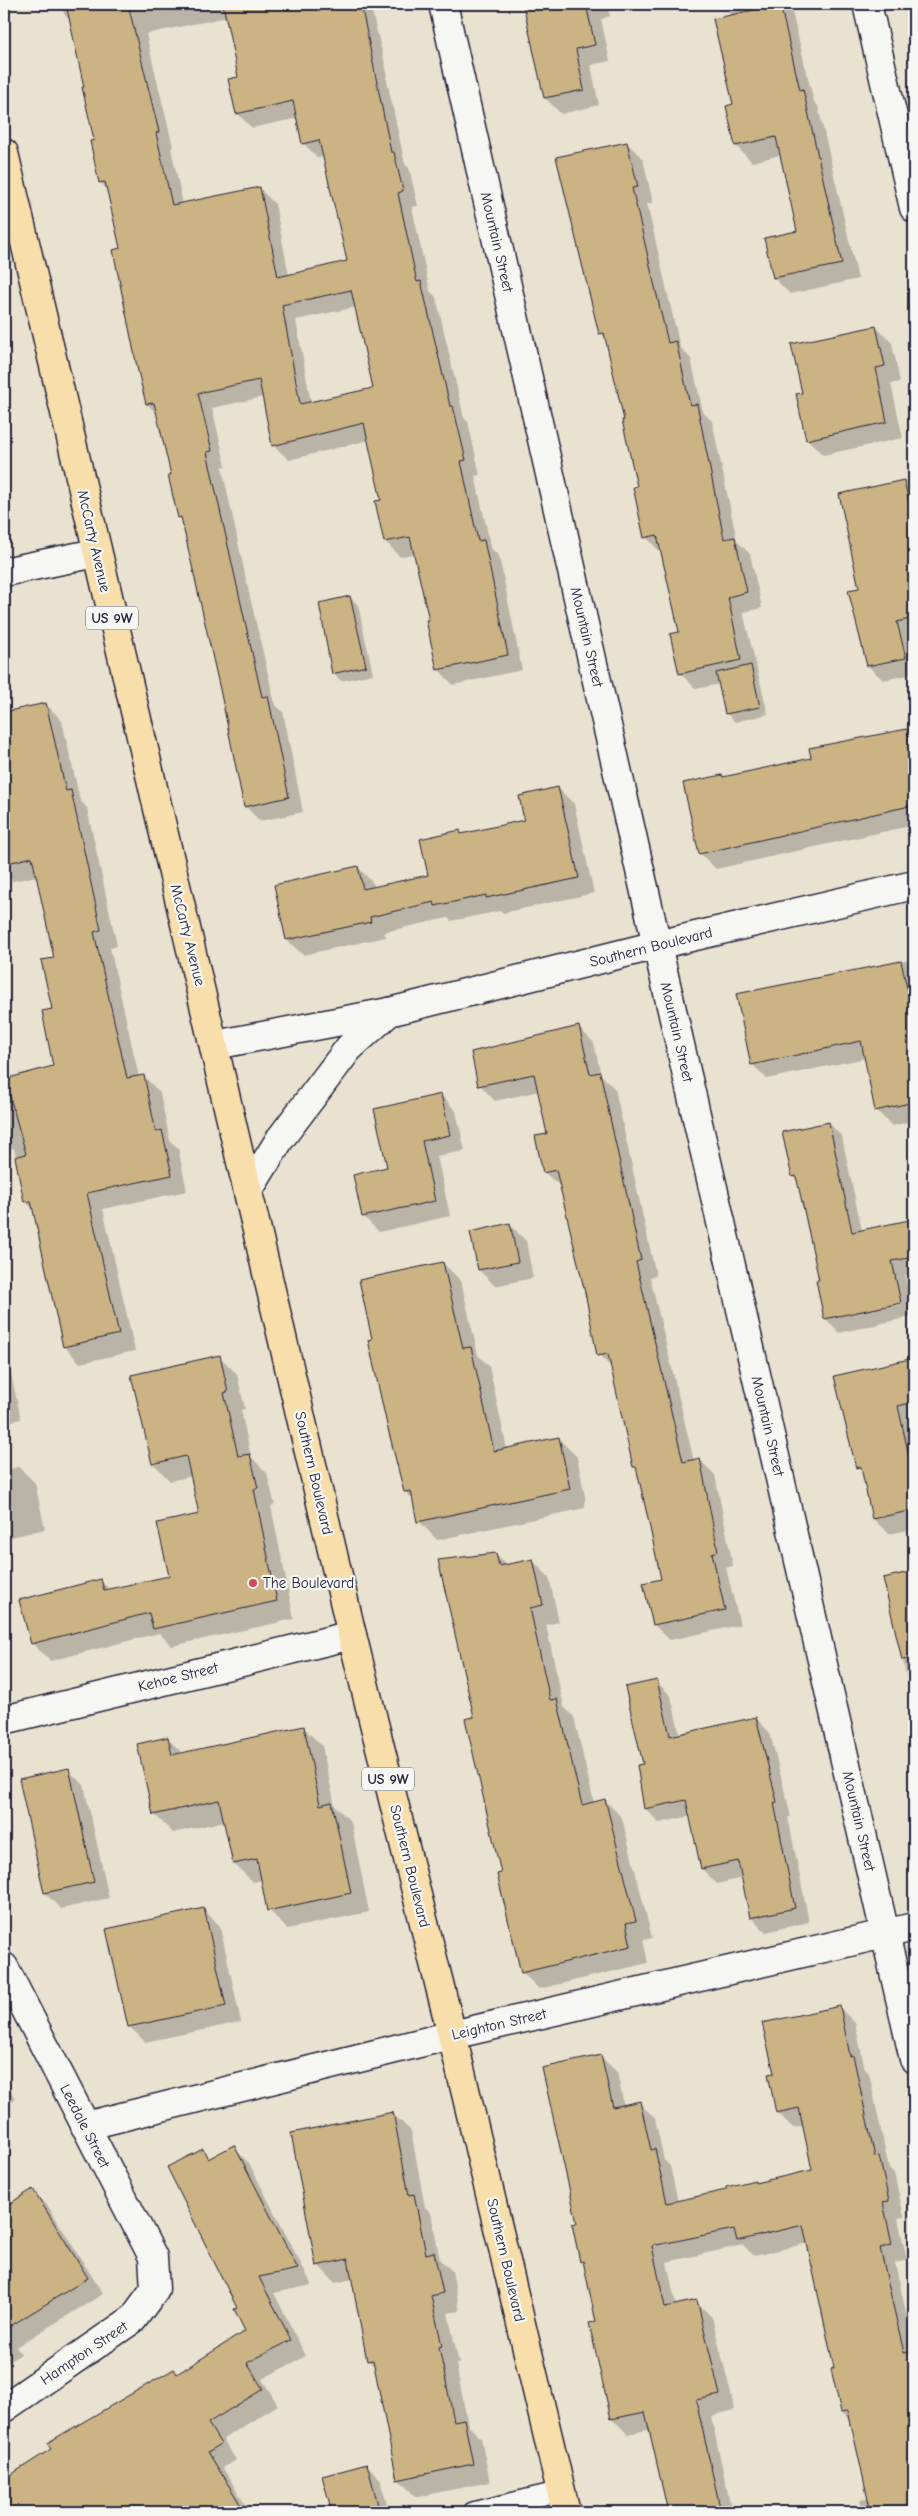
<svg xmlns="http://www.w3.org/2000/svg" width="918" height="2516" viewBox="0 0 918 2516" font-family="'Comic Neue',sans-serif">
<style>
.shadow{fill:#0003;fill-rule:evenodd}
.building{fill:#ccb383;stroke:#22223b;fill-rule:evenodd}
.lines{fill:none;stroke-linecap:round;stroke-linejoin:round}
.service-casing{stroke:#22223b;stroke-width:22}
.minor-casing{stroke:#22223b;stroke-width:31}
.primary-casing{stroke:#22223b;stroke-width:31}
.service{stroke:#f6f6f2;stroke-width:19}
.minor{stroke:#f6f6f2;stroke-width:28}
.primary{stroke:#f8deab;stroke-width:28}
.poi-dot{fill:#d1495b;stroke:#f6f6f2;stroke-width:2}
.labels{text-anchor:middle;stroke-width:4.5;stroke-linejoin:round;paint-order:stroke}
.shield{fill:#f6f6f2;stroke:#626272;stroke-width:1}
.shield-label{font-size:14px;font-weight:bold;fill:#22223b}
.street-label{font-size:15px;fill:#22223b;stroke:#f6f6f2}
.poi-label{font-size:15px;fill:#22223b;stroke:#f6f6f2;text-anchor:start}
</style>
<rect width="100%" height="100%" fill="#e9e2d1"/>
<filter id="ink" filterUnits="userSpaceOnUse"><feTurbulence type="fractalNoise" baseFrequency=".02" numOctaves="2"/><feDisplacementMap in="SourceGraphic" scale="10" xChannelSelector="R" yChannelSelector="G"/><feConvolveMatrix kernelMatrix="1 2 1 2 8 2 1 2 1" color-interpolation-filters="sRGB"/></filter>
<g filter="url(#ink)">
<!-- shadow -->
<g class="shadow">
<path d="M62 4H227L229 15 284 4H370L388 76H386L405 164 409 168 418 206 412 207 430 291 436 297 464 418 468 422 480 475 475 476 491 548 499 556 522 670 453 685 438 669 430 621 415 553 400 557 385 541 383 501 369 440 289 460 273 445 263 397 212 408 226 466 222 467 247 584 275 704 283 712 303 812 260 821 245 806 184 522 179 517 172 476 158 415 147 404 122 249 109 191 101 183 86 88 71 22 64 14ZM227 17 239 78 237 113 252 128 298 118 303 143 318 158 324 157 348 262 289 275 275 204 260 189 183 204 171 148 173 147 146 34ZM356 307 374 389 311 403 296 320Z"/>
<path d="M524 4H607L610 16 601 19 610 61 591 65 599 105 561 114 545 98Z"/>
<path d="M728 4H790L814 102 818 106 858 279 790 294 774 278 766 239 798 231 781 155 752 162 736 146 728 107 734 105 731 16Z"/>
<path d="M627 143 643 159 653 203 647 204 680 347 691 359 703 412 712 421 737 541 750 554 762 608 743 612 768 714 735 722 727 714 720 684 696 689 680 673V633L661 553 646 537 638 487 607 340 601 333Z"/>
<path d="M876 327 892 343 900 382 891 384 903 438 823 455 807 439Z"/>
<path d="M4 469 9 493 4 494Z"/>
<path d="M904 481 914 492V635L911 636 914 649V674L883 680 868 666 861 589Z"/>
<path d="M350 597 358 605 373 674 341 681 333 673Z"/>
<path d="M46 704 62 721 80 800 87 808 117 946 110 948 139 1077 144 1076 160 1093 170 1141 178 1148 187 1191 103 1209 135 1351 80 1363 64 1346 34 1210 26 1202 14 1148 4 1150V1095L11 1094 55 1067 53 1010 56 959 37 876 13 881 4 872V713Z"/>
<path d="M907 730 914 737V825L716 869 700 853 722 776 725 778 812 759 810 749Z"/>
<path d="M558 788 574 804 594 893 503 913 500 911 451 921 448 918 384 932 386 937 303 955 287 940 358 867 373 883 375 888 429 876 459 832 462 834 526 821Z"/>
<path d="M914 959V1121L892 1126 876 1110 866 1058 767 1079 752 1064 737 995Z"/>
<path d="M578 1027 594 1043 601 1075 615 1089 656 1276 650 1277 694 1461 699 1459 715 1475 733 1566 726 1568 740 1625 670 1640 654 1625 645 1584 662 1580 613 1369 599 1355 561 1187 544 1172 549 1135 539 1091 495 1101 480 1085Z"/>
<path d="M441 1095 456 1111 465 1151 437 1156 450 1216 379 1232 363 1216 388 1168Z"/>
<path d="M829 1123 842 1137 862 1231 914 1220V1273L905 1275 914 1316 839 1333 826 1319 818 1281H820L798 1182 793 1176Z"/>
<path d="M510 1225 526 1241 533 1278 495 1286 479 1270 471 1233Z"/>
<path d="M443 1263 461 1281 478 1355 489 1366 507 1449 558 1438 577 1457 585 1496V1508L437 1540 419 1521 414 1500 405 1492 373 1340Z"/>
<path d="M4 1342 21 1419 4 1423Z"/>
<path d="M220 1357 237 1374 245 1409 241 1410 251 1457 267 1473 275 1505 271 1506 294 1619 172 1646 159 1633 50 1661 32 1643 101 1581 110 1590 171 1577 201 1515 192 1476 170 1481 153 1463Z"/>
<path d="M914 1360V1529L889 1534 873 1519 864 1473 858 1467 836 1377Z"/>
<path d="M19 1467 35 1483 45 1529 4 1539V1470Z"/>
<path d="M495 1554 507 1566 532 1560 549 1577 559 1622 546 1625 564 1707 574 1717 594 1803 605 1800 622 1818 652 1938 643 1940 648 1963 539 1989 522 1972 476 1718Z"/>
<path d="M914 1572V1711L885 1579Z"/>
<path d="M656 1681 671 1696 680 1735 756 1718 770 1733 791 1817H788L809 1922 766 1932 751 1917 742 1878 717 1884 702 1869 691 1816 659 1823 645 1808 644 1765Z"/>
<path d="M303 1727 322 1746 335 1806 351 1822 369 1912 287 1929 269 1910 262 1880 253 1882 234 1864 225 1821 173 1833 154 1814 167 1738 183 1754Z"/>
<path d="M68 1770 84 1785 109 1898 61 1909 45 1893 21 1780Z"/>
<path d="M204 1910 220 1926 241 2022 145 2042 129 2026Z"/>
<path d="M839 2007 855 2023 865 2069 869 2073 889 2168 894 2173 904 2217 898 2218 907 2260 895 2263 914 2348V2512H863L860 2499 869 2497 851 2421 842 2412 836 2369 808 2243 754 2256 743 2245 667 2262 676 2306 696 2302 712 2317 735 2410 711 2416 732 2512H670L651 2429 628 2434 612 2419 597 2323 585 2265 581 2261 578 2224 601 2057 617 2072 624 2106 639 2103 655 2118 664 2160 670 2166 678 2202 728 2191 754 2182 757 2184 814 2171 804 2126 793 2128 777 2112 775 2074Z"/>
<path d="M4 2078 15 2099 4 2105Z"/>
<path d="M393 2114 411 2131 425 2207 431 2213 440 2260 452 2271 460 2311 448 2313 459 2364H456L468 2425 481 2438 490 2482 416 2497 398 2479 376 2368 368 2360 353 2279 335 2283 318 2265Z"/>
<path d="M233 2147 249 2163 312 2285 274 2293 306 2356 262 2379 278 2405 223 2439 236 2460 223 2468 250 2512H166L161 2505 149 2512H4V2479L53 2450 174 2371 178 2375 247 2332 239 2308 203 2151 211 2159Z"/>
<path d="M33 2191 48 2206 103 2294 16 2347 21 2354 4 2365V2205L5 2207Z"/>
<path d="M367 2465 380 2479 389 2512H334L333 2510Z"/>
</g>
<!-- building -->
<g class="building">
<path d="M66 4H128L159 132 156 133 172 205 260 187 278 277 347 261 319 140 302 144 293 101 236 114 228 79 238 77 223 4H361L391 152H394L403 191 398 193 417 282 421 281 450 406H453L466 460 461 461 478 541 484 540 508 655 437 670 426 620H429L410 537 384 542 375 501 381 500 364 423 272 446 259 380 198 393 212 451 207 452 233 568 262 697 268 696 289 797 244 807 221 694 181 517 178 518 168 475H171L154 403 146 404 137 367 113 250 120 248 105 182 99 183 90 141 94 140 82 87H84ZM351 290 373 388 300 404 282 305Z"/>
<path d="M523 4H586L595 45 576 49 584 90 544 98Z"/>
<path d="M780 4 800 90 803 89 842 264 773 278 764 238 797 231 776 137 735 146 726 106 733 104 713 19Z"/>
<path d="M627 142 638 187 632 188 668 343 676 341 690 405 697 404 724 539 735 537 747 592 728 597 741 660 679 674 670 634 679 632 657 535 644 538 633 487 637 486 622 420H624L604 333 599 334 556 157Z"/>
<path d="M876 326 885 366 876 368 887 422 806 440 796 394 802 393 791 344Z"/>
<path d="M904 480 914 525V618L897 622 906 658 867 666 848 590 859 588 839 494Z"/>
<path d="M350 596 366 666 332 674 319 603Z"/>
<path d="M751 665 760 707 725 714 716 673Z"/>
<path d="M46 703 66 791 71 790 101 930 94 932 127 1078 144 1075 156 1132 162 1130 172 1175 87 1193 119 1334 63 1347 31 1201 24 1202 15 1157 26 1154 5 1079 53 1066 42 1011 52 1009 41 960 54 958 32 857 4 864V712Z"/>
<path d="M907 729 914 760V805L699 854 683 783 722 775 723 777 811 758 809 748Z"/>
<path d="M558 787 579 878 486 898V895L435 906 434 902 370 917 371 922 286 940 274 885 358 866 363 889 428 875 420 839 460 830 461 834 524 820 519 796Z"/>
<path d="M901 961 914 1019V1102L875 1111 861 1041 751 1065 736 994Z"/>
<path d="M579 1026 590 1074 600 1072 641 1260 636 1262 683 1462 700 1458 718 1551 712 1553 725 1610 653 1625 643 1583 661 1579 647 1514 636 1467H633L608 1354 597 1356 586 1297 556 1170 543 1173 535 1136 547 1134 534 1074 478 1086 471 1052Z"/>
<path d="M441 1094 450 1135 422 1141 435 1201 362 1217 353 1175 387 1167 374 1109Z"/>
<path d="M829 1122 852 1232 914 1219V1257L892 1261 901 1303 824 1319 816 1280H819L805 1215 796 1176 792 1177 782 1132Z"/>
<path d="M510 1223 518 1262 478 1270 470 1232Z"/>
<path d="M443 1262 463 1348 471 1347 494 1451 559 1437 570 1489 417 1522 411 1491 404 1492 387 1425 368 1340 372 1339 359 1280Z"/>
<path d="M220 1355 228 1392 224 1393 238 1456 250 1454 258 1488 254 1489 277 1601 153 1629 149 1613 31 1644 19 1600 101 1579 104 1590 169 1576 157 1523 199 1514 186 1456 152 1464 131 1375Z"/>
<path d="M914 1358V1402L898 1406 914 1479V1510L872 1519 861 1467 856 1468 834 1376Z"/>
<path d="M496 1553 499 1566 533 1559 543 1605 530 1608 550 1700 557 1699 582 1805 605 1799 636 1921 626 1923 631 1946 521 1973 497 1874 501 1873 465 1719 474 1717 438 1560Z"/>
<path d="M914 1571V1659L902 1660 883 1578Z"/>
<path d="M657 1680 670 1736 756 1717 777 1802 774 1803 795 1908 750 1918 738 1861 701 1869 686 1800 644 1809 637 1765 643 1764 625 1687Z"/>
<path d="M304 1726 320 1805 332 1802 351 1893 267 1911 257 1859 233 1864 219 1800 153 1815 137 1744 168 1737 172 1755Z"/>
<path d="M69 1768 94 1882 44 1893 19 1779Z"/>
<path d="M204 1908 226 2006 128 2027 106 1929Z"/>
<path d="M840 2006 850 2056 853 2055 875 2157 879 2156 889 2201 883 2202 892 2245 880 2248 904 2353 914 2351V2512H871L848 2411 841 2412 831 2369 834 2368 803 2225 737 2241 734 2229 652 2246 665 2307 697 2300 720 2395 696 2400 721 2512H668L645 2412 611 2419 589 2323 596 2322 583 2261 580 2262 572 2224 577 2223 542 2068 601 2055 613 2107 640 2101 651 2150 655 2149 667 2203 726 2190V2187L755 2180V2183L812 2170 799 2108 776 2113 768 2074 774 2073 762 2023Z"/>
<path d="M393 2112 409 2195 414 2194 426 2254 434 2252 443 2293 431 2296 442 2346 439 2347 454 2421 464 2419 473 2464 397 2480 373 2360 367 2361 348 2259 316 2266 291 2133Z"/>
<path d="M234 2145 298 2269 259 2277 291 2340 247 2363 263 2389 208 2423 221 2444 208 2452 245 2512H4V2479L51 2449 47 2443 174 2369 177 2374 245 2331 234 2309 237 2308 167 2167 203 2149 208 2159Z"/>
<path d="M33 2189 88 2278 4 2330V2207Z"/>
<path d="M367 2464 380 2512H332L322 2476Z"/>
</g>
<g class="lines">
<defs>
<path id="service" d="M473 2512 561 2491"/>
<g id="minor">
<path d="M443 4 657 945 914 2059"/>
<path d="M867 4 914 208"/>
<path d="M4 572 96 553"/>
<path d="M215 1045 389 1012 657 945 914 885"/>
<path d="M248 1191 280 1139 349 1048 389 1012"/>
<path d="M4 1720 352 1635"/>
<path d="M4 1967 153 2257 155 2289 133 2319 4 2408"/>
<path d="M85 2126 452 2035 914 1927"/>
</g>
<path id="primary" d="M4 153 352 1635 452 2035 566 2512"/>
</defs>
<!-- service casing -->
<use href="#service" class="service-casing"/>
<!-- minor casing -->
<use href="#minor" class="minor-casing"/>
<!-- primary casing -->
<use href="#primary" class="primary-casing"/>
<!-- service -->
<use href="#service" class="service"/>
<!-- minor -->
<use href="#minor" class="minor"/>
<!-- primary -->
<use href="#primary" class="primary"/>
</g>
</g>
<!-- markers -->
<circle class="poi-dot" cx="253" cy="1583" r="5"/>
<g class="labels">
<!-- shield labels -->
<g class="shield">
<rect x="86" y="606.5" width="52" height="23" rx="4"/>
<rect x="362" y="1767.5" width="52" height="23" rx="4"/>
</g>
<g class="shield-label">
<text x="112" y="623">US 9W</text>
<text x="388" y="1784">US 9W</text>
</g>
<!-- street labels -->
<g class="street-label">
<text transform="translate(497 242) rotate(77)" y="5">Mountain Street</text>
<text transform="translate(94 541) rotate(77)" y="5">McCarty Avenue</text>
<text transform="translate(587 637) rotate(77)" y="5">Mountain Street</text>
<text transform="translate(188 935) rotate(76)" y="5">McCarty Avenue</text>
<text transform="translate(651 947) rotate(-14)" y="5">Southern Boulevard</text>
<text transform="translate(677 1032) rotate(77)" y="5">Mountain Street</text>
<text transform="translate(768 1426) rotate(77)" y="5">Mountain Street</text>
<text transform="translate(314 1473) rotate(77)" y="5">Southern Boulevard</text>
<text transform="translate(178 1677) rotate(-14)" y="5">Kehoe Street</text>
<text transform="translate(859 1821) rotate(77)" y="5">Mountain Street</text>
<text transform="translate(410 1866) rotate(76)" y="5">Southern Boulevard</text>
<text transform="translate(499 2024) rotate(-13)" y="5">Leighton Street</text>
<text transform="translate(85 2126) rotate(63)" y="5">Leedale Street</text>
<text transform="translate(506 2260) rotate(77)" y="5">Southern Boulevard</text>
<text transform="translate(84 2353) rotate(-34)" y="5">Hampton Street</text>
</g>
<!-- poi labels -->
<g class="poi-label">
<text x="263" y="1588">The Boulevard</text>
</g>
</g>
<!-- margin -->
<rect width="918" height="2516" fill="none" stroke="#f6f6f2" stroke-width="20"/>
<rect x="10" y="10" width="898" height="2496" fill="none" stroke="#22223b" stroke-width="2" filter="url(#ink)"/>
</svg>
